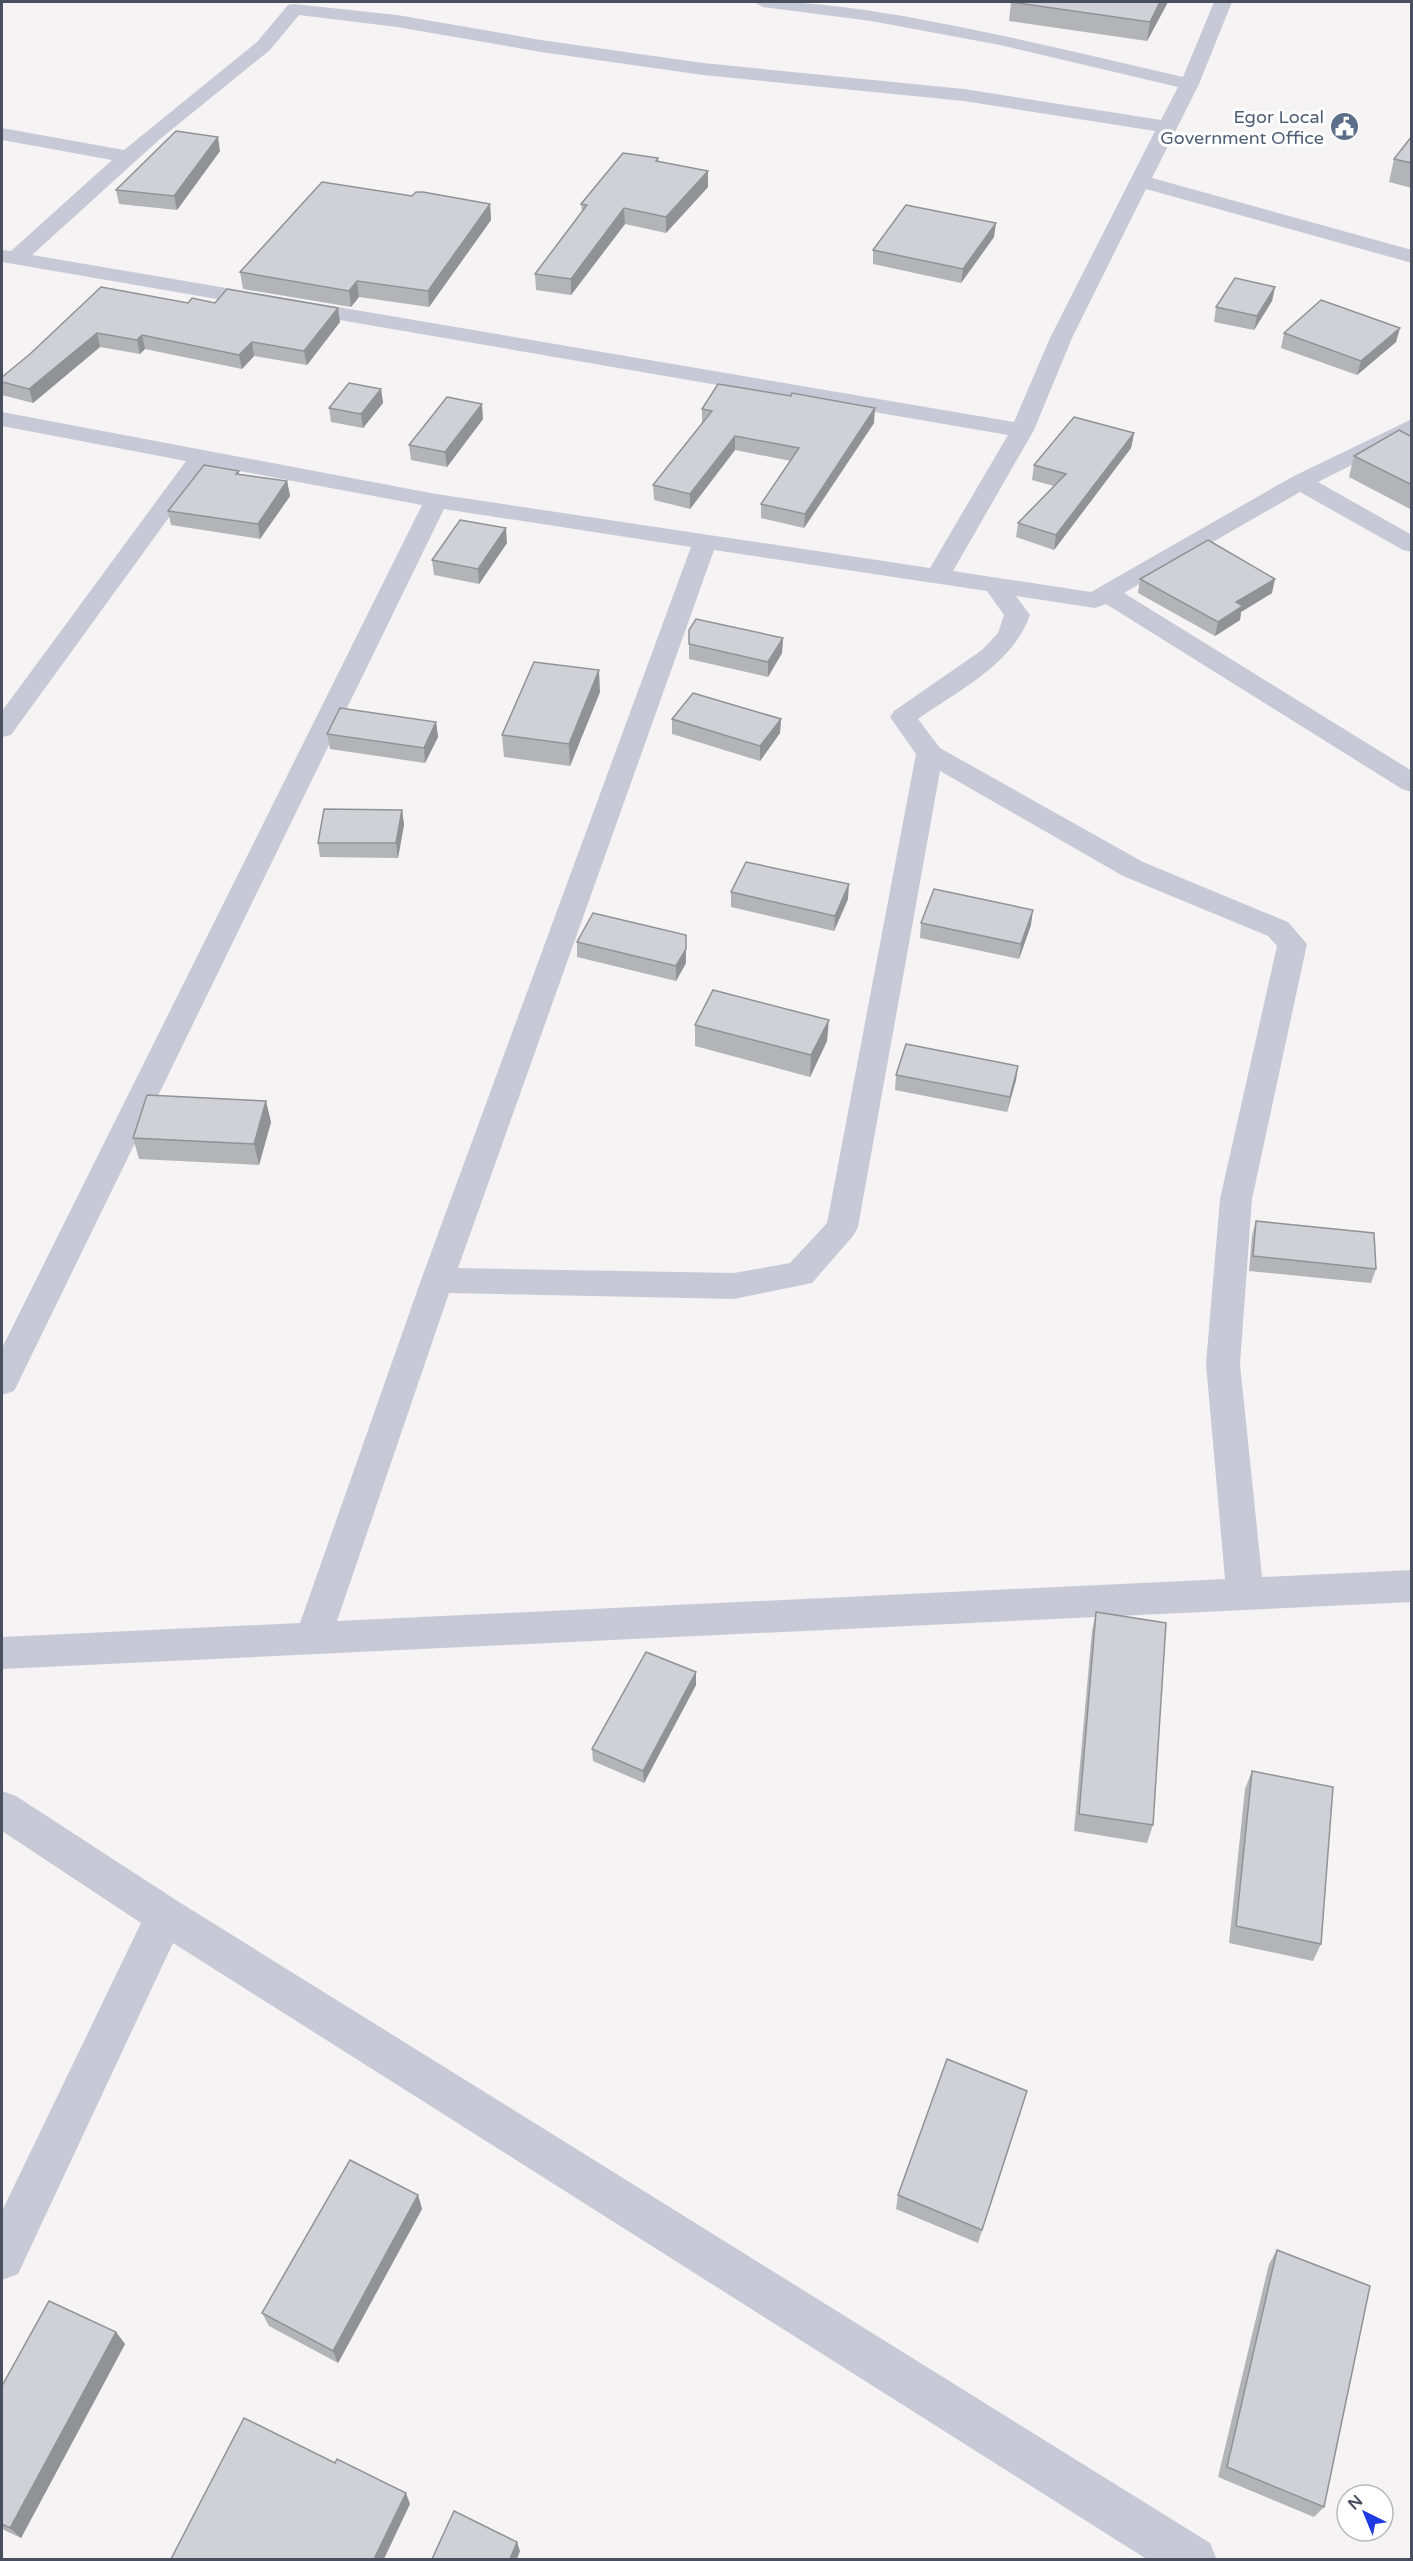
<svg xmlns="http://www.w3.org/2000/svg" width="1413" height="2561" viewBox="0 0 1413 2561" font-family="'Varela Round',sans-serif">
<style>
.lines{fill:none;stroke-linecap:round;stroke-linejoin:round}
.minor{fill:#c7cad6;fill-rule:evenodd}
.wall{fill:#b2b4b8}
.shaded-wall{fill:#919296}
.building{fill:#cfd1d6;stroke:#919296;stroke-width:1.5}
.labels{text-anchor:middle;stroke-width:6;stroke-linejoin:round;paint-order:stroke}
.far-service-label{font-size:18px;fill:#4e5e75;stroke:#fff;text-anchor:end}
</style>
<rect width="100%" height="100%" fill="#f5f3f3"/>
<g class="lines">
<!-- minor -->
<g class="minor">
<path d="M754 2C802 0 855 8 903 16 997 33 1089 55 1183 77L1214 2H1232L1199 84 1152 178 1412 250V263L1146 189 1072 338 1034 430 953 571 1091 592 1292 477 1412 419V435L1318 482 1412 535V552L1403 550 1300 492 1124 593 1412 771V792L1402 789 1106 604 1095 608 1016 596 1030 615C1012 665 959 690 918 719L940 748 1143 862 1288 922 1307 944 1252 1199 1240 1364 1262 1577 1412 1570V1602L2 1669V1637L300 1623 421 1280 691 547 444 509 19 1381 14 1391 2 1395V1348L422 505 207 465 11 735 2 737V711L186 461 2 426V412L436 494 930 568 1008 435 2 262V250L11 251 112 160 2 140V128L124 150 257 42 288 5 294 4 397 15 541 40 703 63 964 89 1161 120 1178 87 1000 45 871 21 763 7ZM299 15 397 27 541 52 703 75 964 101 1155 131 1050 338 1014 422 32 255 160 139 270 50ZM714 550 987 591 1004 615 998 633 982 650 894 711 890 717 916 754 827 1223 790 1263 734 1273 458 1268ZM940 771 1123 876 1268 936 1277 946 1220 1199 1206 1364 1225 1579 337 1621 449 1293 734 1299 812 1283 853 1236 858 1227Z"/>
<path d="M2 1791 16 1796 179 1902 1210 2543 1217 2560H1148L173 1943 18 2274 2 2280V2211L141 1923 2 1831Z"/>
</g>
</g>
<!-- wall -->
<g class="wall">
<path d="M1011 2H1168L1147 41 1009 21Z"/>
<path d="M1412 136V188L1389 182 1394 159Z"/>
<path d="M220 151 177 210 119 204 116 190Z"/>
<path d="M658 158V161L708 187 666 233 625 224 571 295 536 290 535 274 582 211 581 204Z"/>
<path d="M412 196 490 204 491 220 429 307 359 297 351 307 243 289 240 272Z"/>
<path d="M994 237 961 283 873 264V250Z"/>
<path d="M1275 287 1272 301 1254 330 1214 322 1216 307Z"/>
<path d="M188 303H215L338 308 340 322 307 365 254 356 242 369 145 349 140 354 100 347 33 403 2 395V377L30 354Z"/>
<path d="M1284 333 1396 342 1357 375 1281 348Z"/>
<path d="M381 389 383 403 363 428 331 422 329 408Z"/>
<path d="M702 409 874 423 804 528 761 518V504L791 461 735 450 690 509 654 500 653 485 702 424Z"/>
<path d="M483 419 447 467 411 460 409 445Z"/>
<path d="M1134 433 1131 448 1054 550 1016 537 1018 523 1054 486 1032 480 1034 465Z"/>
<path d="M1412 437V510L1349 477 1354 456Z"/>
<path d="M239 471V474L287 481 290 496 260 539 171 525 168 511Z"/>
<path d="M507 543 479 584 434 575 432 560Z"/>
<path d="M1140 579 1272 593 1241 612 1240 620 1215 636 1138 593Z"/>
<path d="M689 630 783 638 782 653 768 677 689 659Z"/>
<path d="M600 692 570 766 504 757 502 735Z"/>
<path d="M672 719H781L780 733 760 761 672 734Z"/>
<path d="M436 722 438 737 425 763 330 749 327 734Z"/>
<path d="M402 810 404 825 398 858 320 857 318 843Z"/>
<path d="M731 892 848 899 834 931 731 907Z"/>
<path d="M921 923 1031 925 1019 959 920 938Z"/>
<path d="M686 935V963L676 981 577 957V942Z"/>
<path d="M695 1025 827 1041 810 1077 695 1046Z"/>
<path d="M1018 1066 1016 1080 1007 1112 895 1090 896 1075Z"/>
<path d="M271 1122 259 1165 139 1159 133 1138Z"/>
<path d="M1256 1221 1376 1269 1371 1283 1249 1271 1252 1235Z"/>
<path d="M1096 1612 1153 1825 1147 1843 1074 1831 1092 1631Z"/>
<path d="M696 1672V1685L644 1783 593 1761 592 1749Z"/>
<path d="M1252 1771 1321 1944 1313 1961 1229 1943 1245 1789Z"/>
<path d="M1027 2091 978 2243 896 2209 898 2195Z"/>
<path d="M418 2195 422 2209 338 2363 269 2326 262 2313Z"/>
<path d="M1277 2250 1324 2507 1314 2517 1218 2477 1269 2264Z"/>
<path d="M116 2332 125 2344 21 2538 2 2529V2386Z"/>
</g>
<!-- shaded-wall -->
<g class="shaded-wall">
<path d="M1160 2H1168L1147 41 1150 22Z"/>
<path d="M218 137 220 151 177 210 174 196Z"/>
<path d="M708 171V187L666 233V217Z"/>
<path d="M490 204 491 220 429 307 428 291Z"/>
<path d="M624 208 625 224 571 295V279Z"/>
<path d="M996 223 994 237 961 283 963 269Z"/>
<path d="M357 281 359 297 351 307 349 291Z"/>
<path d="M1275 287 1272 301 1254 330 1257 316Z"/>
<path d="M338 308 340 322 307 365 304 351Z"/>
<path d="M1400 328 1396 342 1357 375 1361 361Z"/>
<path d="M97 333 100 347 33 403 29 389Z"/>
<path d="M142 335 145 349 140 354 137 340Z"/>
<path d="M252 342 254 356 242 369 239 355Z"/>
<path d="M381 389 383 403 363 428 361 414Z"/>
<path d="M482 404 483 419 447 467 445 452Z"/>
<path d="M875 408 874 423 804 528 805 514Z"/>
<path d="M1134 433 1131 448 1054 550 1056 535Z"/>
<path d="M735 436V450L690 509V494Z"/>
<path d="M287 481 290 496 260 539 258 524Z"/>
<path d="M506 528 507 543 479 584 478 569Z"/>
<path d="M1275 579 1272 593 1241 612 1240 620 1215 636 1218 622 1236 602Z"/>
<path d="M783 638 782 653 768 677V662Z"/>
<path d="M599 670 600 692 570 766 569 744Z"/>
<path d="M781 719 780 733 760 761V746Z"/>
<path d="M436 722 438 737 425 763 424 748Z"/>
<path d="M402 810 404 825 398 858 396 843Z"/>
<path d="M849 884 848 899 834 931 835 916Z"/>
<path d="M1033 910 1031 925 1019 959 1021 944Z"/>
<path d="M686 949V963L676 981V966Z"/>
<path d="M829 1020 827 1041 810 1077 811 1055Z"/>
<path d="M1018 1066 1016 1080 1007 1112 1010 1097Z"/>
<path d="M266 1101 271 1122 259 1165 254 1144Z"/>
<path d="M696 1672V1685L644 1783 643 1771Z"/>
<path d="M418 2195 422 2209 338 2363 333 2351Z"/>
<path d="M116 2332 125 2344 21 2538 10 2528Z"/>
<path d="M406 2493 410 2504 384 2559H374Z"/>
<path d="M517 2542 520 2551 517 2559H510Z"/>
</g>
<!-- building -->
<g class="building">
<path d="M1011 2H1160L1150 22Z"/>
<path d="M176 131 218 137 174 196 116 190Z"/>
<path d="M1412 136V163L1394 159Z"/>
<path d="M623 153 658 158 656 161 708 171 666 217 624 208 571 279 535 274 587 205 581 204Z"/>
<path d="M322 182 412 196 416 192H423L490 204 428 291 357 281 349 291 240 272Z"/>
<path d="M906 205 996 223 963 269 873 250Z"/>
<path d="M1235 278 1275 287 1257 316 1216 307Z"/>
<path d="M101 287 188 303 192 298 215 303 227 289 338 308 304 351 252 342 239 355 142 335 137 340 97 333 29 389 2 382V377L30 354Z"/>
<path d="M1321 300 1400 328 1361 361 1284 333Z"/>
<path d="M349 383 381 389 361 414 329 408Z"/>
<path d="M718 384 791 396 792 393 875 408 805 514 761 504 799 448 735 436 690 494 653 485 712 411 702 409Z"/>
<path d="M447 397 482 404 445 452 409 445Z"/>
<path d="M1074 417 1134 433 1056 535 1018 523 1066 474 1034 465Z"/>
<path d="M1399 430 1412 437V485L1354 456Z"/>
<path d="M204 465 239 471 236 474 287 481 258 524 168 511Z"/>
<path d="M460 520 506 528 478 569 432 560Z"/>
<path d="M1208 540 1275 579 1236 602 1243 606 1218 622 1140 579Z"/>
<path d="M696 619 783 638 768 662 689 644V630Z"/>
<path d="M534 662 599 670 569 744 502 735Z"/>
<path d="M693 693 781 719 760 746 672 719Z"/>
<path d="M340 708 436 722 424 748 327 734Z"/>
<path d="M324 809 402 810 396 843H318Z"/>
<path d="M746 862 849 884 835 916 731 892Z"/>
<path d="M934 889 1033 910 1021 944 921 923Z"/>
<path d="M593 913 686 935V949L676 966 577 942Z"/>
<path d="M713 990 829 1020 811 1055 695 1025Z"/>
<path d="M906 1044 1018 1066 1010 1097 896 1075Z"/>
<path d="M147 1095 266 1101 254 1144 133 1138Z"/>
<path d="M1256 1221 1374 1233 1376 1269 1253 1256Z"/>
<path d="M1096 1612 1166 1623 1153 1825 1079 1814Z"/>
<path d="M646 1652 696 1672 643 1771 592 1749Z"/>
<path d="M1252 1771 1333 1787 1321 1944 1236 1926Z"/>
<path d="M947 2059 1027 2091 982 2230 898 2195Z"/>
<path d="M350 2160 418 2195 333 2351 262 2313Z"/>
<path d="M1277 2250 1370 2286 1324 2507 1227 2467Z"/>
<path d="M49 2301 116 2332 10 2528 2 2524V2386Z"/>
<path d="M244 2418 335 2463 337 2459 406 2493 374 2559H171Z"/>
<path d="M454 2511 517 2542 510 2559H432Z"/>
</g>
<!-- icons -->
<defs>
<symbol id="civic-disc" viewBox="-11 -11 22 22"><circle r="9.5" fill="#5c6f8a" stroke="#fff"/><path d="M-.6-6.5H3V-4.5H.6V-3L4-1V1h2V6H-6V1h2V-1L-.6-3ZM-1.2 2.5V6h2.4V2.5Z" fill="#fff"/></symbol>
</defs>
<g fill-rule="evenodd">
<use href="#civic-disc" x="1328" y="110" width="33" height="33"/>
</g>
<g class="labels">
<!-- far-service labels -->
<g class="far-service-label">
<text x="1324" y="123">Egor Local<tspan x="1324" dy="21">Government Office</tspan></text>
</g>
</g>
<!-- border -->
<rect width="1413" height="2561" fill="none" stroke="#4a4f60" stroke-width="6"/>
<!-- north arrow -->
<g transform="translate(1365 2513) rotate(317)"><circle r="28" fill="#ffffff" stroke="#b7b9bf" stroke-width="1.5"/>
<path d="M0-4.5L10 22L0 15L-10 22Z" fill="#1f39e2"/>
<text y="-9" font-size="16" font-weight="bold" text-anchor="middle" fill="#4a4f60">N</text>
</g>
</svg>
